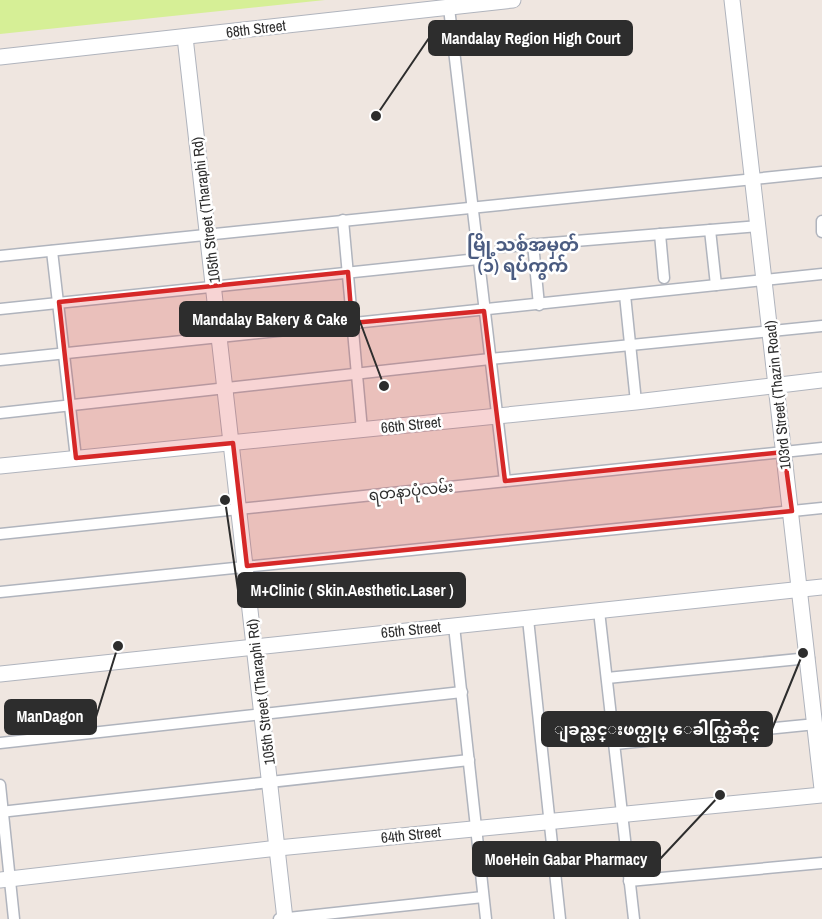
<svg xmlns="http://www.w3.org/2000/svg" width="822" height="919" viewBox="0 0 822 919" font-family="'Archivo Narrow','Noto Sans Myanmar',sans-serif">
<style>
.pitch{fill:#d6ef96}
.lines{fill:none;stroke-linecap:round;stroke-linejoin:round}
.street-casing{stroke:#b0b4bd;stroke-width:13}
.secondary-casing{stroke:#b0b4bd;stroke-width:17}
.street{stroke:#fff;stroke-width:10}
.secondary{stroke:#fff;stroke-width:15}
.marked{fill:#d62828;fill-opacity:0.2;stroke:#d62828;stroke-width:4.5;stroke-linejoin:round}
.labels{text-anchor:middle;stroke-width:5;stroke-linejoin:round;paint-order:stroke}
.street-label{font-size:15px;fill:#2d2d2d;stroke:#fff}
.quarter-label{font-size:18px;font-weight:bold;fill:#4b5c81;stroke:#fff}
.leader{fill:none;stroke:#2d2d2d;stroke-width:2}
.callout-dot{fill:#2d2d2d;stroke:#fff;stroke-width:2}
.callout{fill:#2d2d2d;stroke:#2d2d2d;stroke-width:2}
.callout-label{font-size:16px;text-anchor:middle;font-weight:bold;fill:#fff}
</style>
<rect width="100%" height="100%" fill="#efe6e0"/>
<!-- pitch -->
<path class="pitch" d="M0 0H325L0 34Z"/>
<g class="lines">
<defs>
<g id="street">
<path d="M449 8 505 481"/>
<path d="M343 220 362 430"/>
<path d="M822 221V232"/>
<path d="M710 230 716 285"/>
<path d="M660 234 664 278"/>
<path d="M533 244 539 305"/>
<path d="M501 247 759 226"/>
<path d="M52 251 76 458"/>
<path d="M0 256 822 172"/>
<path d="M625 295 636 402"/>
<path d="M0 309 478 259"/>
<path d="M0 360 822 274"/>
<path d="M0 413 490 359 822 326"/>
<path d="M0 534 822 448"/>
<path d="M0 592 822 508"/>
<path d="M599 611 634 919"/>
<path d="M528 619 560 919"/>
<path d="M454 626 486 919"/>
<path d="M607 678 809 658"/>
<path d="M0 743 462 692"/>
<path d="M615 744 816 724"/>
<path d="M0 785 14 919"/>
<path d="M0 812 469 760"/>
<path d="M629 881 822 863"/>
<path d="M279 919 483 897"/>
</g>
<g id="secondary">
<path d="M732 0 822 789"/>
<path d="M185 37 285 919"/>
<path d="M0 57 513 0"/>
<path d="M0 466 636 402 822 380"/>
<path d="M0 674 822 587"/>
<path d="M0 880 278 848 822 795"/>
</g>
</defs>
<!-- street casing -->
<use href="#street" class="street-casing"/>
<!-- secondary casing -->
<use href="#secondary" class="secondary-casing"/>
<!-- street -->
<use href="#street" class="street"/>
<!-- secondary -->
<use href="#secondary" class="secondary"/>
</g>
<!-- marked area -->
<path class="marked" d="M348 272 352 323 484 311 505 481 784 452 792 511 247 566 233 443 76 458 59 302Z"/>
<g class="labels">
<!-- street labels -->
<g class="street-label">
<text transform="translate(256 29) rotate(-7)" y="5">68th Street</text>
<text transform="translate(206 210) rotate(-97)" y="5">105th Street (Tharaphi Rd)</text>
<text transform="translate(778 395) rotate(-96)" y="5">103rd Street (Thazin Road)</text>
<text transform="translate(411 425) rotate(-6)" y="5">66th Street</text>
<text transform="translate(411 491) rotate(-6)" y="5">ရတနာပုံလမ်း</text>
<text transform="translate(411 630) rotate(-6)" y="5">65th Street</text>
<text transform="translate(261 692) rotate(-97)" y="5">105th Street (Tharaphi Rd)</text>
<text transform="translate(411 835) rotate(-6)" y="5">64th Street</text>
</g>
<!-- quarter labels -->
<g class="quarter-label">
<text x="523" y="251">မြို့သစ်အမှတ်<tspan x="523" dy="21">(၁) ရပ်ကွက်</tspan></text>
</g>
</g>
<!-- callouts -->
<path class="leader" d="M376 116L429 38M384 386L359 319M225 500L238 590M118 646L96 717M803 653L772 729M720 795L660 859"/>
<g class="callout-dot">
<circle cx="376" cy="116" r="6"/>
<circle cx="384" cy="386" r="6"/>
<circle cx="225" cy="500" r="6"/>
<circle cx="118" cy="646" r="6"/>
<circle cx="803" cy="653" r="6"/>
<circle cx="720" cy="795" r="6"/>
</g>
<g class="callout">
<rect x="429" y="21" width="203" height="34" rx="6"/>
<rect x="180" y="302" width="179" height="34" rx="6"/>
<rect x="238" y="573" width="227" height="34" rx="6"/>
<rect x="5" y="700" width="91" height="34" rx="6"/>
<rect x="542" y="712" width="230" height="34" rx="6"/>
<rect x="473" y="842" width="187" height="34" rx="6"/>
</g>
<g class="callout-label">
<text x="531" y="44">Mandalay Region High Court</text>
<text x="270" y="325">Mandalay Bakery &amp; Cake</text>
<text x="352" y="596">M+Clinic ( Skin.Aesthetic.Laser )</text>
<text x="50" y="722">ManDagon</text>
<text x="657" y="735">ျခည္လင္းဖက္ထုပ္ ေခါက္ဆြဲဆိုင္</text>
<text x="566" y="865">MoeHein Gabar Pharmacy</text>
</g>
</svg>
